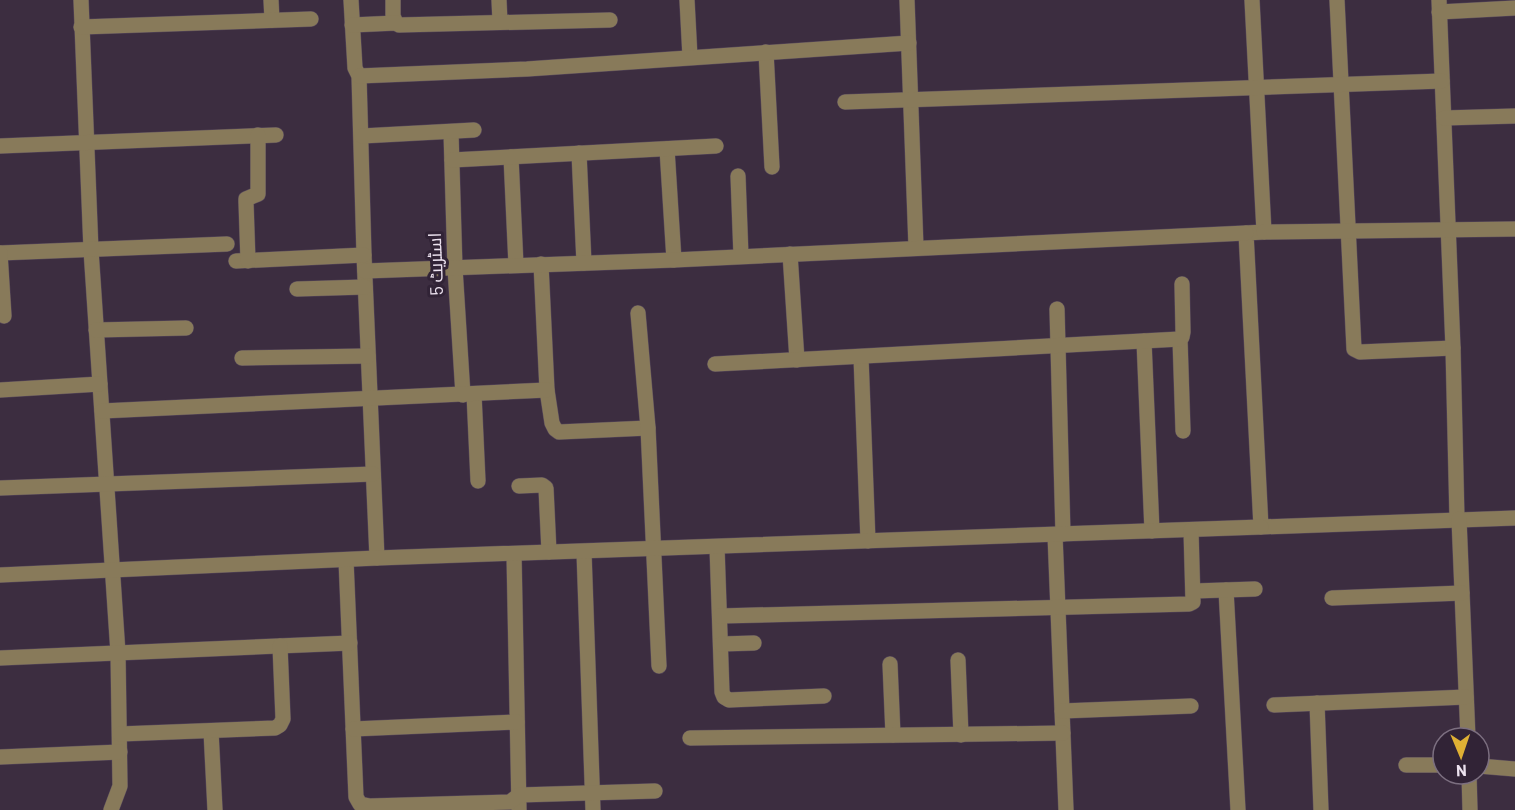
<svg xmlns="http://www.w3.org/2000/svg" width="1515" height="810" viewBox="0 0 1515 810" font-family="Barlow,Cairo,sans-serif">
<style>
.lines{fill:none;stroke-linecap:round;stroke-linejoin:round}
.minor-casing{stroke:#584a5c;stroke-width:16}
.minor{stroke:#887a5a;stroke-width:15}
.labels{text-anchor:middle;stroke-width:6;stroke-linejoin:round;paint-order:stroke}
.street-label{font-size:18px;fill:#ece2ef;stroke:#312336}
</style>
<rect width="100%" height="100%" fill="#3c2d40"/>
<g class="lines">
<defs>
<g id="minor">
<path d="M81 0 91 250 118 653 120 786 111 810"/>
<path d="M271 0 272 20"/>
<path d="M351 0 355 68 359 76 364 255 377 558"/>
<path d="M393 0V16L396 23"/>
<path d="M499 0 500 22"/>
<path d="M687 0 690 57"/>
<path d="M907 0 916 247"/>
<path d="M1252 0 1264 232 1246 233 1261 527 1515 518"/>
<path d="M1337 0 1354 349 1360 352 1453 348"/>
<path d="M1439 0 1453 348 1457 519"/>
<path d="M1439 12 1515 8"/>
<path d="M352 25 396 23 399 25 610 20"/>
<path d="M81 27 311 19"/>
<path d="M766 52 772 167"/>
<path d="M359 76 527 69 909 43"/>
<path d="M845 102 1442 81"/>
<path d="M1444 118 1515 116"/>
<path d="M451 132 455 268 463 395"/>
<path d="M362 136 474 130"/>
<path d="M0 146 276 135"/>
<path d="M667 149 674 260"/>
<path d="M579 153 584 263"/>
<path d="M511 157 516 265"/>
<path d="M452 160 716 146"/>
<path d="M738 176 741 256"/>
<path d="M1264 232 1515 229"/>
<path d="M0 253 227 244"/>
<path d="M0 253 4 316"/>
<path d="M790 254 797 360"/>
<path d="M236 261 364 255"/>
<path d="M248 261 246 202V199L258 194V135"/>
<path d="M541 264 547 390 552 423 555 429 559 432 648 428"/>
<path d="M365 271 674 260 1246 233"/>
<path d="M297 289 365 287"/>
<path d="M1057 309 1063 534"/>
<path d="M638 313 648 428 659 666"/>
<path d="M96 330 186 328"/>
<path d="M1180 339 1183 431"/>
<path d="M1144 341 1152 531"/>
<path d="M861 357 868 541"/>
<path d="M242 358 368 356"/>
<path d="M715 364 1180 339 1182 337 1183 332 1182 284"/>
<path d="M0 390 100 384"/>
<path d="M474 394 478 481"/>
<path d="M102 411 547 390"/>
<path d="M519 486 542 485 546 488 549 552"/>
<path d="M0 488 373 474"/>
<path d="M1459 519 1468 738"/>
<path d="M1055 535 1066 810"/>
<path d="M717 547 722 692 724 697 729 700 824 696"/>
<path d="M584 552 593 810"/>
<path d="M514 554 519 810"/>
<path d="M346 560 356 797 360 804 370 806 510 802 519 795 655 791"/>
<path d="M0 575 377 558 1261 527"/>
<path d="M1226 590 1238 810"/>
<path d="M1194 591 1255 589"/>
<path d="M1332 598 1462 593"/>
<path d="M720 616 1189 604 1193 602 1191 530"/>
<path d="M721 644 754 643"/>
<path d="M0 658 350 643"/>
<path d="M958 660 961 735"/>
<path d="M890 664 893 735"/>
<path d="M1317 703 1321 810"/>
<path d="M1274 705 1466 697"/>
<path d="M1062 711 1191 706"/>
<path d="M353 729 517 722"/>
<path d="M211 731 215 810"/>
<path d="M120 734 275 728 280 725 283 719 280 646"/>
<path d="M690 738 1063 733"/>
<path d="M0 757 120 752"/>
<path d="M1406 765H1443"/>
<path d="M1479 766 1515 769"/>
<path d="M1469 774 1470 810"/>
</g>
</defs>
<!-- minor casing -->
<use href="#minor" class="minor-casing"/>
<!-- minor -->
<use href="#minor" class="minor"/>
</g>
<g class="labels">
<!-- street labels -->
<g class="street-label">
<text transform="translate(436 264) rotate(-92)" y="6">اسٹریٹ 5</text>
</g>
</g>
<!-- north arrow -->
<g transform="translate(1461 756) rotate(178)"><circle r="28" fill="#312336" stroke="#7c6f80" stroke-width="1.5"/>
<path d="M0-4.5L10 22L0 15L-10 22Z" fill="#dfb034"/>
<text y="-9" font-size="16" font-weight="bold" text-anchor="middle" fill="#ece2ef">N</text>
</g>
</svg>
